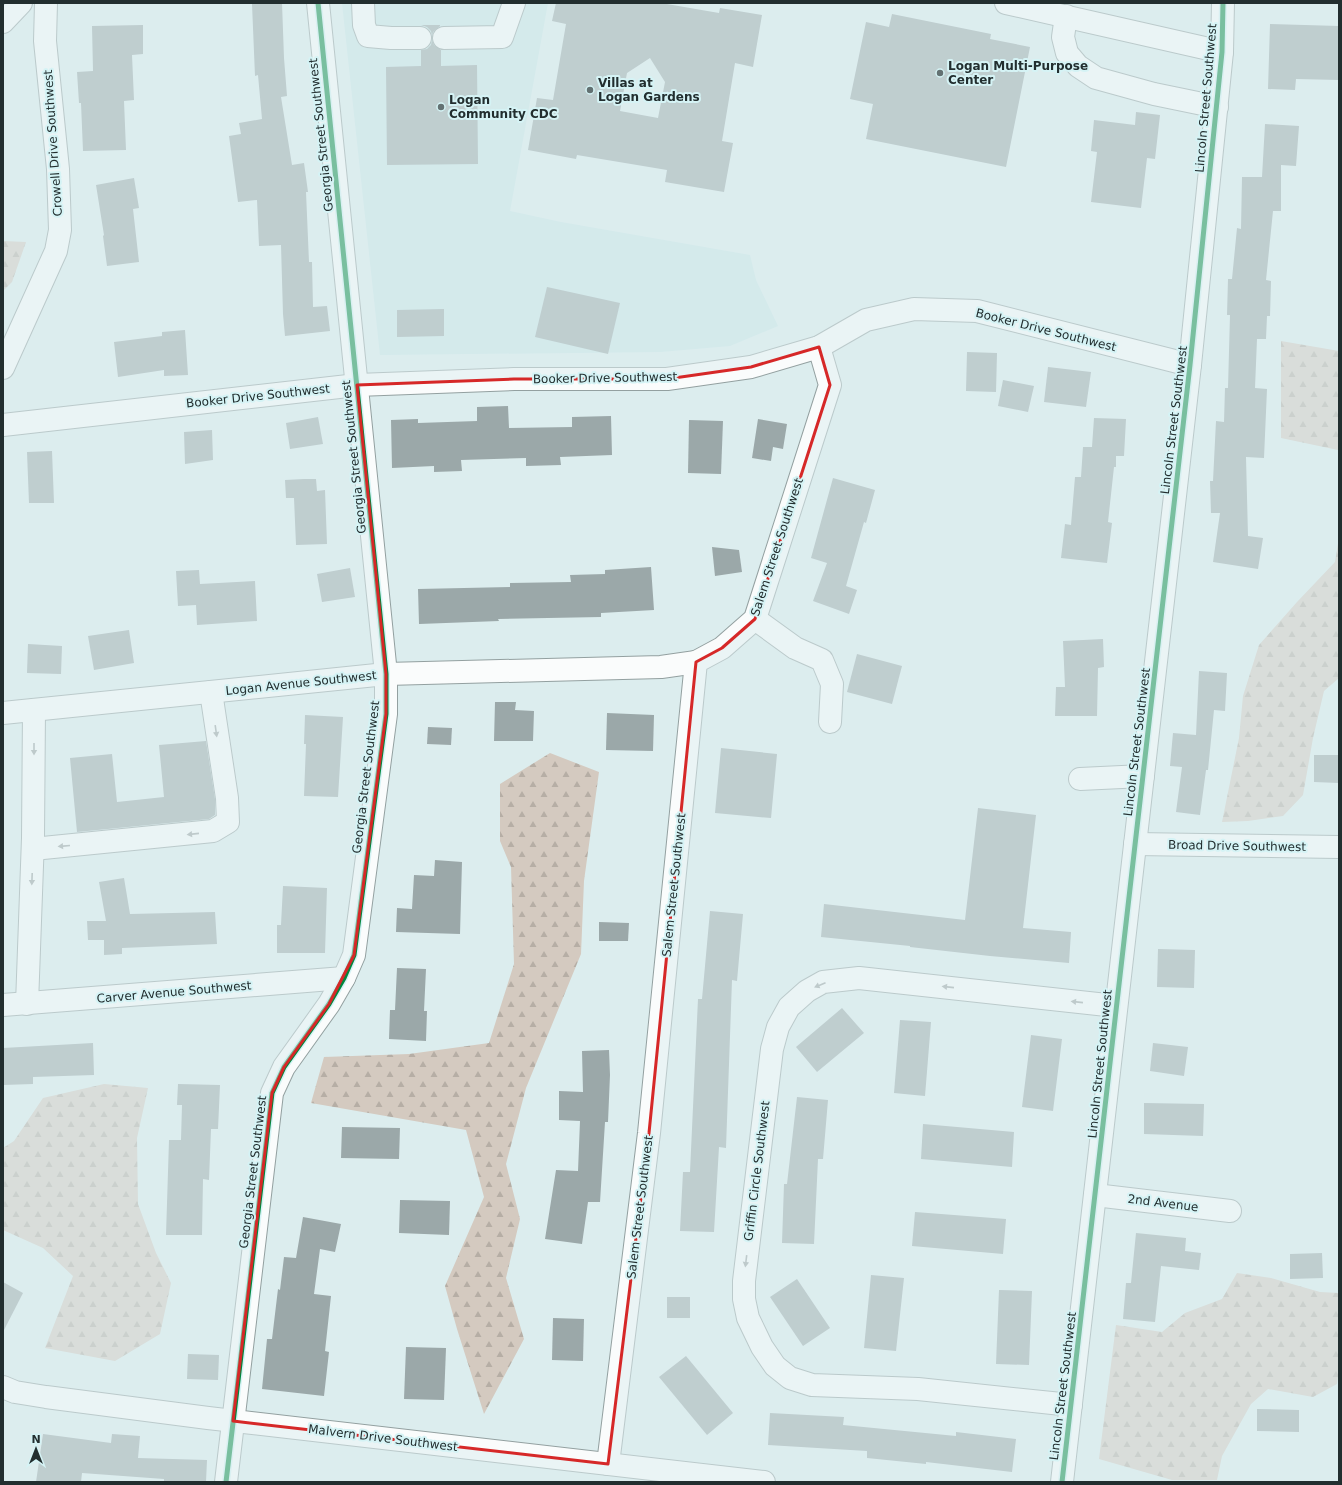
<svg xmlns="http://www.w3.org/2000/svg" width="1342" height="1485" viewBox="0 0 1342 1485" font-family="'DejaVu Sans',sans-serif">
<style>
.built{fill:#c9e6e7}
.forest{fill:url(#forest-firs)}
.building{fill:#9ba8a9;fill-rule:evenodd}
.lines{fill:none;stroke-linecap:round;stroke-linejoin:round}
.minor-casing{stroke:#93a0a0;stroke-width:24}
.minor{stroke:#fafcfc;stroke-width:22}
.cycleway-casing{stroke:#d5f3f5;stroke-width:8}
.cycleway{stroke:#00873e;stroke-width:5}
.oneway{fill:#999fa0}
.marked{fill:none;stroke:#d62828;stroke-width:3;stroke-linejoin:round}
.poi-dot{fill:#637172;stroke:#d5f3f5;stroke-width:1.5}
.labels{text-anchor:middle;stroke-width:4;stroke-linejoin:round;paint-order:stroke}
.poi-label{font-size:12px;font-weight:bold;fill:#222e2f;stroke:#d5f3f5;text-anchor:start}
.street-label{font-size:12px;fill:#222e2f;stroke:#d5f3f5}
</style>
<defs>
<pattern id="forest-firs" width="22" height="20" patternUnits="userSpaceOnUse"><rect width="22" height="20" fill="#d4cac0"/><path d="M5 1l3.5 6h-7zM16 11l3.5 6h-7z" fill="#b6aea5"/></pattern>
</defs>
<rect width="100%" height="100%" fill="#dcedee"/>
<!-- built -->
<path class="built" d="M342 3H548L510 211 561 222 750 255 756 280 778 326 730 346 660 352 380 355Z"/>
<!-- forest -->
<g class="forest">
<path d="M3 241 26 242 12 282 3 291Z"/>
<path d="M1281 341 1339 351V452L1338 450 1281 438Z"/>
<path d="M1339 537V678L1324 691 1313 738 1303 795 1283 816 1248 821 1222 822 1239 738 1243 696 1259 645 1297 602 1335 562Z"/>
<path d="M550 753 599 772 584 881 581 954 526 1088 506 1164 520 1219 506 1278 524 1339 484 1414 457 1329 445 1286 484 1197 466 1130 311 1103 324 1057 409 1054 489 1043 514 964 511 867 500 841V784Z"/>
<path d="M104 1084 148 1088 137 1138 138 1204 156 1253 171 1283 160 1334 115 1361 45 1348 73 1276 43 1248 3 1230V1148L14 1141 43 1098Z"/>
<path d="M1237 1273 1271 1278 1320 1292 1339 1293V1369L1337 1384 1313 1397 1268 1389 1251 1404 1222 1456 1217 1480H1172L1099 1459 1116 1325 1162 1332 1185 1313 1222 1299Z"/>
</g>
<!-- building -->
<g class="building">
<path d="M282 3 284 58 287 96 281 97 292 165 304 163 308 192H306L309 262H312L313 307 327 306 330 331 285 336 283 314 281 245 259 246 257 200 238 202 229 136 241 134 239 123 262 119 258 75 255 76 252 4Z"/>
<path d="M556 3H661L719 13 720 8 762 15 753 67 735 63 722 141 733 143 724 192 665 182 667 170 577 155 576 159 528 150 537 98 553 100 566 24 552 21ZM650 58 665 82 658 118 620 111 627 73Z"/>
<path d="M892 14 991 34 990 39 1030 47 1006 167 866 139 873 104 850 99 866 22 889 27Z"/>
<path d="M1270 24 1339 26V80L1296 79 1295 90 1268 89Z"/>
<path d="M143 25V54L132 55 134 100 124 101 126 150 83 151 81 103H79L77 72 93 71 92 26Z"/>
<path d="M440 25V26L433 32 432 36 431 31 427 27 421 25Z"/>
<path d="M432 40 434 45 441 50V66L477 65 478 164 387 165 386 67 421 66V50L427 49 431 45Z"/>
<path d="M1136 112 1160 115 1155 159 1147 158 1141 208 1091 202 1097 152 1091 151 1094 120 1135 125Z"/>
<path d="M1265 124 1299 126 1296 166 1281 165V211H1273L1266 280 1271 281 1270 316H1267L1266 339H1257L1255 388 1267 389 1264 458 1246 457 1248 536 1263 538 1258 569 1213 562 1220 513H1211L1210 481H1213L1216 421 1224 422 1225 388H1228L1230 315H1227L1228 279H1232L1237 228 1241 229 1242 177H1262Z"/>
<path d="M134 178 139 208 133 209 139 262 107 266 103 236 104 235 96 185Z"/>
<path d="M547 287 620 303 608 354 535 337Z"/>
<path d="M444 309V336L397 337V310Z"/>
<path d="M185 330 188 375 164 376V370L118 377 114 342 162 336V332Z"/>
<path d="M967 352 997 353 996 392 966 391Z"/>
<path d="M1048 367 1091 372 1086 407 1044 402Z"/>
<path d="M1003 380 1034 386 1028 412 998 406Z"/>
<path d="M508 406 509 428 572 427V417L611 416 612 455 560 457 561 465 526 466V458L461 460 462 471 434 472V466L392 468 391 420 418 419V423L477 421V407Z"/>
<path d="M318 417 323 444 290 449 286 423Z"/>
<path d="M1094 418 1126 419 1124 456H1116V467H1114L1108 522 1112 523 1107 563 1061 558 1065 524 1071 525 1075 477H1081L1083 447H1092Z"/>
<path d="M758 419 787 424 783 449 773 447 771 461 752 458Z"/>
<path d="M689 420 723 421 721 474 688 473Z"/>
<path d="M212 430 213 460 185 464 184 432Z"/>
<path d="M52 451 54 503H29L27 452Z"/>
<path d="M833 478 875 490 866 523 864 522 846 586 857 590 849 614 813 601 827 563 811 558Z"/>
<path d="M304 479H316L317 491 325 490 327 544 296 545 294 498H286L285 480Z"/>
<path d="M712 547 739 550 742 572 715 576Z"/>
<path d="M651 567 654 610 601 613V617L498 619 499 621 419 624 418 589 510 587V583L571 582 570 575 605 574V570Z"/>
<path d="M350 568 355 597 322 602 317 574Z"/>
<path d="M199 570 200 584 255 581 257 621 197 625 196 605 178 606 176 571Z"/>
<path d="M129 630 134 663 94 670 88 636Z"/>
<path d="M1103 639 1104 667 1098 668 1097 716H1055L1056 687H1065L1063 641Z"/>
<path d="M28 644 62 646 61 674 27 673Z"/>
<path d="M857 654 902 666 892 704 847 692Z"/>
<path d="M1199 671 1227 673 1225 711 1214 710 1208 770H1206L1200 815 1176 812 1182 767 1170 766 1173 733 1196 735Z"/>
<path d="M495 702H516L515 710 534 711 533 741H494Z"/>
<path d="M607 713 654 715 653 751 606 750Z"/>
<path d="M305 715 343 717 338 797 304 796 306 744H304Z"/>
<path d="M428 727 452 728 451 745 427 744Z"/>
<path d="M206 741 215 799V815L209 819 77 832 70 758 112 754 117 802 164 797 159 745Z"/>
<path d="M721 748 777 754 771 818 715 813Z"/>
<path d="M1314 755H1339V783L1314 782Z"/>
<path d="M978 808 1036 815 1023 928 1071 932 1069 963 990 956 910 947V946L821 937 824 904 965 920Z"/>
<path d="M435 860 462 862 460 934 396 932 397 908 412 909 414 875 434 876Z"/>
<path d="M124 878 130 914 215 912 217 944 122 948V954L104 955V940H88L87 921H106L99 882Z"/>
<path d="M283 886 327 888 325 953H277V925H281Z"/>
<path d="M710 911 743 914 737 981 732 980 726 1148 719 1147 714 1232 680 1231 683 1172H690L698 999H702Z"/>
<path d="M599 922 629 923 628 941H599Z"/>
<path d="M1158 949 1195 950 1194 988 1157 987Z"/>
<path d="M397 968 426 969 424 1011H427L426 1041 389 1039 390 1010H395Z"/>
<path d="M842 1008 864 1033 817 1072 796 1047Z"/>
<path d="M900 1020 931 1022 925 1096 894 1093Z"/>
<path d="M1031 1035 1062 1039 1053 1111 1022 1107Z"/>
<path d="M93 1043 94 1075 33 1077V1084L3 1085V1048Z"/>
<path d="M1153 1043 1188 1047 1184 1076 1150 1071Z"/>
<path d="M609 1050 610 1075 608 1122H605L600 1202H588L582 1244 545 1239 556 1170 578 1171 580 1121 559 1120V1091L583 1092 582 1051Z"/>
<path d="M178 1084 220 1085 218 1129H211L209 1180 203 1179 202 1235H166L169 1140H181L182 1105H177Z"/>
<path d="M797 1097 828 1100 823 1159H818L814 1244 782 1243 784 1184H787Z"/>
<path d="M1144 1103 1204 1104 1203 1136 1144 1134Z"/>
<path d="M923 1124 1014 1132 1012 1167 921 1159Z"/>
<path d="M342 1127 400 1128 399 1159 341 1158Z"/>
<path d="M400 1200 450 1201 449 1235 399 1233Z"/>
<path d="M915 1212 1006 1219 1003 1254 912 1246Z"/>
<path d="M303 1217 341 1224 335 1252 320 1249 314 1294 331 1296 325 1351 329 1352 324 1396 262 1389 267 1339H272L278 1289 280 1290 284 1257 296 1258Z"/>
<path d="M1136 1233 1186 1238 1185 1251 1201 1253 1199 1270 1161 1266 1155 1322 1123 1319 1126 1283H1131Z"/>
<path d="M1322 1253 1323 1278 1290 1279V1254Z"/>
<path d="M871 1275 904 1278 896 1351 864 1348Z"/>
<path d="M797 1279 830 1328 803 1346 770 1297Z"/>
<path d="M3 1282 23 1293 3 1332Z"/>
<path d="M999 1290 1032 1291 1029 1365 996 1364Z"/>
<rect x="667" y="1297" width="23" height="21"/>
<path d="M553 1318 584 1319 583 1361 552 1360Z"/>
<path d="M406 1347 446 1348 444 1400 404 1399Z"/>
<path d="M188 1354 219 1355 218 1380 187 1379Z"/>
<path d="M686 1356 733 1413 707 1435 659 1377Z"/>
<path d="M1257 1409 1299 1410V1432L1257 1431Z"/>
<path d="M770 1413 844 1417 843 1425 956 1436V1432L1016 1439 1012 1472 926 1462V1464L867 1458V1451L768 1445Z"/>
<path d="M43 1434 111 1443 112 1434 140 1436 138 1458 207 1460 206 1482H164V1479L82 1473 81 1482H36Z"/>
</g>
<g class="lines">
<defs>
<g id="minor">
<path d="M363 3 364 25 368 36 391 38H420"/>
<path d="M1006 3 1222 52"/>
<path d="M1066 16 1063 37 1067 53 1078 66 1096 78 1154 94 1217 107"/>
<path d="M3 22 21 3"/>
<path d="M444 38 502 37 514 3"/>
<path d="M3 368 56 251 60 230 58 169 45 41 46 3"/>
<path d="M3 425 357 385 514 379H667L751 367 819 347 866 320 914 309 977 311 1190 365"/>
<path d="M755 619 795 648 822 660 832 684 830 722"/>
<path d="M3 713 386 674 661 667 696 662"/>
<path d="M1080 779 1143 776"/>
<path d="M1135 844 1339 847"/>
<path d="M33 849 213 831 228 822 227 798 211 692"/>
<path d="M27 1004 33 838 34 710"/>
<path d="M3 1005 344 978"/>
<path d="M1095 1195 1230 1211"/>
<path d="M3 1387 15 1392 46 1397 208 1418 764 1482"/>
<path d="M1071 1405 918 1389 812 1385 790 1378 775 1366 762 1347 748 1318 744 1299V1281L772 1049 778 1027 789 1007 807 991 823 982 859 978 1116 1006"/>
<path d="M608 1464 649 1133 696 662 722 648 755 619 830 385 819 347"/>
<path d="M226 1482 272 1093 284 1067 329 1004 344 978 354 955 386 714V674L318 3"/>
<path d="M1062 1482 1190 365 1222 52 1223 3"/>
</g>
</defs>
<!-- minor casing -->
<use href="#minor" class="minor-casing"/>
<!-- minor -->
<use href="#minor" class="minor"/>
<defs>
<g id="cycleway">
<path d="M226 1482 272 1093 284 1067 329 1004 344 978 354 955 386 714V674L318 3"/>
<path d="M1062 1482 1190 365 1222 52 1223 3"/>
</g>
</defs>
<!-- cycleway casing -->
<use href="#cycleway" class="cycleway-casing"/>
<!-- cycleway -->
<use href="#cycleway" class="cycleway"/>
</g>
<!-- one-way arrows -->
<defs><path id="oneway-solid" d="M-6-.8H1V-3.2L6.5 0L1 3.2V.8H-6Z"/></defs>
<g class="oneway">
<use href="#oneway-solid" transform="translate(216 731) rotate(82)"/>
<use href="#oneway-solid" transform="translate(34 749) rotate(90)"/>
<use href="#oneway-solid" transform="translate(193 834) rotate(174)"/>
<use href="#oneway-solid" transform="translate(64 846) rotate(175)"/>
<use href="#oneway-solid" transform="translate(32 879) rotate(92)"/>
<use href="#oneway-solid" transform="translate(820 985) rotate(157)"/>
<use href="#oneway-solid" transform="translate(948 987) rotate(-174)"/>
<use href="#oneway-solid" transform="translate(1077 1002) rotate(-174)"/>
<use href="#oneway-solid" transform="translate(746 1261) rotate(97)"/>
</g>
<!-- marked area -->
<path d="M0 0H1342V1485H0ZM819 347 830 385 755 619 722 648 696 662 649 1133 608 1464 233 1421 272 1093 284 1067 329 1004 354 955 386 714V674L357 385 514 379H667L751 367Z" fill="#dcedee" fill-opacity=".55" fill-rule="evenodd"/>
<path class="marked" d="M819 347 830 385 755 619 722 648 696 662 649 1133 608 1464 233 1421 272 1093 284 1067 329 1004 354 955 386 714V674L357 385 514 379H667L751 367Z"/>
<!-- markers -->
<g class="poi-dot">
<circle cx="940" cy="73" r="4"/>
<circle cx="590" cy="90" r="4"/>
<circle cx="441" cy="107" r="4"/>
</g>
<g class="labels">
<!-- poi labels -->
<g class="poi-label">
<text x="948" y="70">Logan Multi-Purpose<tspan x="948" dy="14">Center</tspan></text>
<text x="598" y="87">Villas at<tspan x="598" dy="14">Logan Gardens</tspan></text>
<text x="449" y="104">Logan<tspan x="449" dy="14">Community CDC</tspan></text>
</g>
<!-- street labels -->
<g class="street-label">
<text transform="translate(1206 98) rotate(-85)" y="4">Lincoln Street Southwest</text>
<text transform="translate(321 135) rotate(-96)" y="4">Georgia Street Southwest</text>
<text transform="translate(53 143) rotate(-94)" y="4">Crowell Drive Southwest</text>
<text transform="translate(1046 330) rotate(14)" y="4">Booker Drive Southwest</text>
<text transform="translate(605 378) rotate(-1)" y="4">Booker Drive Southwest</text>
<text transform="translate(258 396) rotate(-6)" y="4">Booker Drive Southwest</text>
<text transform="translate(1174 420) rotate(-83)" y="4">Lincoln Street Southwest</text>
<text transform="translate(354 457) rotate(-96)" y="4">Georgia Street Southwest</text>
<text transform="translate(777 547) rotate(-72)" y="4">Salem Street Southwest</text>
<text transform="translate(301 683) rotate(-6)" y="4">Logan Avenue Southwest</text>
<text transform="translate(1137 742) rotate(-83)" y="4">Lincoln Street Southwest</text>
<text transform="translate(366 777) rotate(-83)" y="4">Georgia Street Southwest</text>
<text transform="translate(1237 846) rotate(1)" y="4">Broad Drive Southwest</text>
<text transform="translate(674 885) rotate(-84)" y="4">Salem Street Southwest</text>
<text transform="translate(174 992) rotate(-5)" y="4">Carver Avenue Southwest</text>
<text transform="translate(1100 1064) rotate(-84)" y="4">Lincoln Street Southwest</text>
<text transform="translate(757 1171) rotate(-83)" y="4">Griffin Circle Southwest</text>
<text transform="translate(253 1172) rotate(-83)" y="4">Georgia Street Southwest</text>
<text transform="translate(1163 1203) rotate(7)" y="4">2nd Avenue</text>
<text transform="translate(640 1207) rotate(-83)" y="4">Salem Street Southwest</text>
<text transform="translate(1063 1386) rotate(-83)" y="4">Lincoln Street Southwest</text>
<text transform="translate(383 1438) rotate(7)" y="4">Malvern Drive Southwest</text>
</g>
</g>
<!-- border -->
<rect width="1342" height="1485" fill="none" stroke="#222e2f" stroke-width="8"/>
<!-- north arrow -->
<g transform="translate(36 1449)" stroke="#d5f3f5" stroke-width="3" paint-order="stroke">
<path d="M0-3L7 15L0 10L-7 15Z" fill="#222e2f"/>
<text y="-6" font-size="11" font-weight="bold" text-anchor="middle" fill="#222e2f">N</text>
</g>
</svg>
